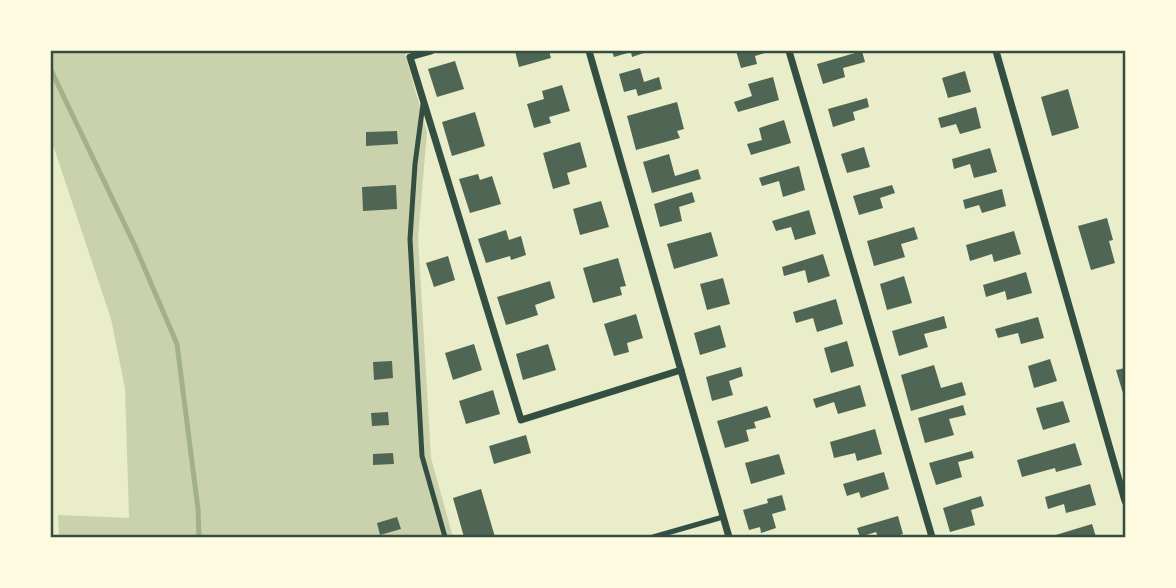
<svg xmlns="http://www.w3.org/2000/svg" width="1176" height="588" viewBox="0 0 1176 588" font-family="Roboto,sans-serif">
<style>
.green{fill:#cad2ad}
.lines{fill:none;stroke-linecap:round;stroke-linejoin:round}
.stream{stroke:#a3b18a;stroke-width:5}
.building{fill:#4f6655}
.service{stroke:#344e41;stroke-width:5}
.minor{stroke:#344e41;stroke-width:7}
.neatline{fill:none;stroke:#344e41;stroke-width:2.5}
</style>
<rect width="100%" height="100%" fill="#e9edc9"/>
<!-- green -->
<path class="green" d="M51 51H414L405 54 427 132 418 238 431 458 453 537H59L58 515 129 518 125 388 111 319 51 139Z"/>
<g class="lines">
<!-- stream -->
<path class="stream" d="M51 70 135 246 177 344 198 509 199 537"/>
</g>
<!-- building -->
<g class="building">
<path d="M515 51H549L551 58 519 67Z"/>
<path d="M612 51H650L632 57 631 52 614 57Z"/>
<path d="M736 51H764L765 53 755 56 757 64 741 68Z"/>
<path d="M862 51 865 62 843 68 845 77 823 84 817 64Z"/>
<path d="M455 61 464 89 437 97 428 69Z"/>
<path d="M640 68 644 82 659 77 662 89 638 96 636 89 624 92 619 74Z"/>
<path d="M965 71 971 92 948 98 942 78Z"/>
<path d="M773 77 779 100 738 112 734 102 752 96 748 84Z"/>
<path d="M562 85 570 111 549 117 551 123 534 128 527 104 544 99 542 91Z"/>
<path d="M1068 89 1079 128 1052 136 1041 97Z"/>
<path d="M867 98 869 107 853 112 855 120 833 127 828 109Z"/>
<path d="M677 102 684 129 677 131 680 138 636 150 627 116Z"/>
<path d="M976 107 981 128 960 134 956 124 941 128 938 118Z"/>
<path d="M475 112 485 146 452 156 442 122Z"/>
<path d="M784 120 791 143 751 155 747 144 762 140 759 128Z"/>
<path d="M397 131 398 144 366 146V132Z"/>
<path d="M580 142 587 167 567 173 570 184 553 189 543 153Z"/>
<path d="M864 147 870 167 847 173 841 154Z"/>
<path d="M990 148 997 172 974 178 970 164 954 169 952 159Z"/>
<path d="M669 154 675 176 698 169 701 179 652 193 643 162Z"/>
<path d="M799 166 805 190 783 197 779 181 762 186 759 178Z"/>
<path d="M478 174 480 180 492 176 501 204 470 213 459 179Z"/>
<path d="M396 185 397 209 363 211 362 187Z"/>
<path d="M892 185 895 193 880 198 883 208 859 215 853 196Z"/>
<path d="M1002 189 1006 206 982 213 979 205 965 209 963 200Z"/>
<path d="M692 192 695 202 679 207 682 221 660 227 654 204Z"/>
<path d="M601 201 609 227 580 235 573 209Z"/>
<path d="M809 210 816 234 795 240 791 227 776 231 772 221Z"/>
<path d="M1107 218 1113 240 1109 241 1115 263 1091 270 1078 226Z"/>
<path d="M914 227 918 239 901 244 905 257 874 266 867 241Z"/>
<path d="M506 230 509 240 521 236 526 255 511 260 510 256 486 263 478 239Z"/>
<path d="M1014 231 1021 254 994 262 992 254 970 261 966 245Z"/>
<path d="M711 232 718 256 674 269 667 244Z"/>
<path d="M823 254 830 276 808 283 805 270 784 276 782 267Z"/>
<path d="M448 256 455 280 434 287 426 263Z"/>
<path d="M618 258 626 286 620 287 622 295 593 303 583 268Z"/>
<path d="M1026 272 1032 293 1007 300 1005 291 986 297 983 285Z"/>
<path d="M904 276 912 303 887 310 880 284Z"/>
<path d="M723 278 730 304 707 310 700 284Z"/>
<path d="M550 281 555 298 535 305 538 315 506 325 497 297Z"/>
<path d="M836 299 843 324 817 332 813 318 796 323 793 312Z"/>
<path d="M636 314 643 338 627 343 629 352 614 356 604 324Z"/>
<path d="M944 316 947 328 924 334 928 347 899 356 892 331Z"/>
<path d="M1038 317 1044 338 1021 344 1018 333 998 338 995 329Z"/>
<path d="M720 325 726 347 700 355 694 333Z"/>
<path d="M847 341 854 366 831 373 824 348Z"/>
<path d="M474 344 482 370 453 380 445 353Z"/>
<path d="M548 344 556 370 523 380 516 354Z"/>
<path d="M1050 359 1057 381 1034 388 1028 366Z"/>
<path d="M392 361 393 378 374 380 373 362Z"/>
<path d="M934 365 941 388 962 382 966 395 911 411 901 375Z"/>
<path d="M741 367 743 376 729 381 733 395 712 401 706 377Z"/>
<path d="M1125 368V400L1116 370Z"/>
<path d="M860 385 866 406 838 414 834 402 816 408 813 399Z"/>
<path d="M493 390 500 414 466 424 459 401Z"/>
<path d="M1063 401 1070 422 1043 430 1036 408Z"/>
<path d="M963 405 966 415 949 419 954 435 925 443 918 418Z"/>
<path d="M767 406 771 417 754 422 756 428 746 430 749 441 725 448 717 421Z"/>
<path d="M388 412 389 425 372 426 371 413Z"/>
<path d="M875 429 882 454 857 461 855 453 834 458 830 442Z"/>
<path d="M526 435 531 453 494 464 489 446Z"/>
<path d="M1075 443 1082 465 1056 472 1055 468 1022 477 1017 460Z"/>
<path d="M972 451 974 458 958 462 962 477 936 485 929 463Z"/>
<path d="M393 453 394 464 373 465V454Z"/>
<path d="M779 454 785 474 751 484 745 463Z"/>
<path d="M884 472 889 489 861 498 859 492 847 496 843 484Z"/>
<path d="M1090 484 1096 505 1066 513 1064 504 1048 509 1045 497Z"/>
<path d="M481 489 495 537H464L453 498Z"/>
<path d="M782 495 786 510 772 514 776 528 761 533 760 527 749 530 743 510 768 503 767 499Z"/>
<path d="M981 496 984 506 971 510 975 525 950 532 943 508Z"/>
<path d="M898 516 903 534 894 537H878L876 532 860 537 857 528Z"/>
<path d="M397 517 401 529 380 535 377 523Z"/>
<path d="M1092 524 1096 537H1049Z"/>
</g>
<g class="lines">
<!-- service -->
<g class="service">
<path d="M423 104 415 164 410 239 422 456 445 537"/>
<path d="M653 537 723 517"/>
</g>
<!-- minor -->
<g class="minor">
<path d="M431 51 410 57 521 420 681 370"/>
<path d="M589 51 729 537"/>
<path d="M789 51 932 537"/>
<path d="M996 51 1125 501"/>
</g>
</g>
<!-- border -->
<rect width="1176" height="588" fill="none" stroke="#fefae0" stroke-width="105"/>
<rect x="52" y="52" width="1072" height="484" class="neatline"/>
</svg>
